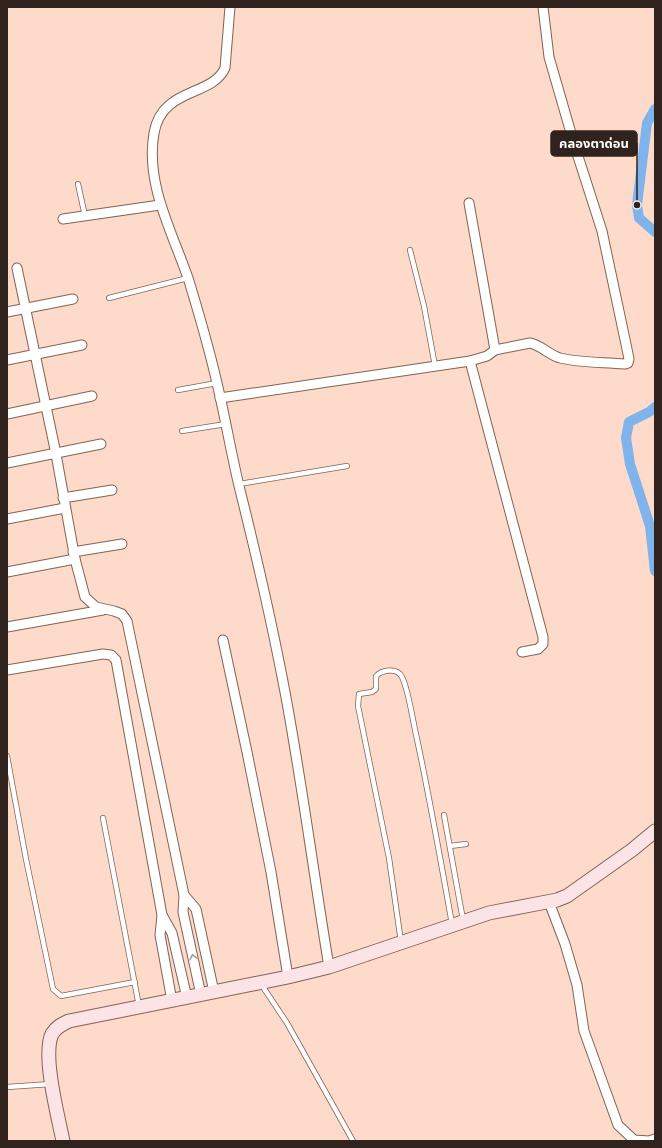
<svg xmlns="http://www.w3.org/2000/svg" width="662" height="1148" viewBox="0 0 662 1148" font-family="'Golos Text','Noto Sans Thai',sans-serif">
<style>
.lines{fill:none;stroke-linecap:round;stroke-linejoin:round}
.canal{stroke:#7eb3ec;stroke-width:10}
.lane-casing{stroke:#816355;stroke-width:6}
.street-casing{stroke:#816355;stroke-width:11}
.secondary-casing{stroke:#816355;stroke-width:15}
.lane{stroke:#fff;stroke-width:4.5}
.street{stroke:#fff;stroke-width:9}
.secondary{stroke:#fce4e6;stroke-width:13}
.oneway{stroke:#a29c99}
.leader{fill:none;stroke:#30231d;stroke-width:1.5}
.callout-dot{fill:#30231d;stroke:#faece5;stroke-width:1.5}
.callout{fill:#30231d;stroke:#30231d;stroke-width:1.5}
.callout-label{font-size:13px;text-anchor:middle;font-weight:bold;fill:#fff}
</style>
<rect width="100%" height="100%" fill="#fddac9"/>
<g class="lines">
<!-- canal -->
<g class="canal">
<path d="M655 109 647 123 637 205 639 218 655 232"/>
<path d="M655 407 649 412 629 422 626 438 630 464 650 526 655 571"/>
</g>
<defs>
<g id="lane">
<path d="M78 184 85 216"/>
<path d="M410 250 424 306 435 366"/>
<path d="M109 298 188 278"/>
<path d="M178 390 217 383"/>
<path d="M182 431 226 424"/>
<path d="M239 484 347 466"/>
<path d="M7 756 26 859 53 989 61 996 135 982"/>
<path d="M444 815 463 920"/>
<path d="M103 818 139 1006"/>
<path d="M450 846 466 844"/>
<path d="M401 942 389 858 358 706 359 694 372 692 376 689V676C382 670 397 667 402 677 409 691 413 723 417 739 430 800 441 862 452 924"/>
<path d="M261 984 287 1023 353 1141"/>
<path d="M7 1087 51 1084"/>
</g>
<g id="street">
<path d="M230 7 225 68C212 97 162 87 154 133 145 185 173 233 189 281 199 314 209 348 217 383 225 417 231 452 239 486 256 554 272 623 285 692 302 783 314 876 329 967"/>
<path d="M469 203 495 350"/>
<path d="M63 219 160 205"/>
<path d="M17 268 56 454 75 559 85 597 96 607 114 611 122 614 127 621 184 895"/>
<path d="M7 312 73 299"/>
<path d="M7 360 82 345"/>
<path d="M470 361 543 637V644L538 649 522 652"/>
<path d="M220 398 470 361 487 356 495 350 530 343C541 345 549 355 560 358 581 363 603 362 625 364L628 363 629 359 627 349 602 231 575 147 549 57 543 7"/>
<path d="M7 414 92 396"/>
<path d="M7 463 101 444"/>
<path d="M63 498 112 490"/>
<path d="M7 519 65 508"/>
<path d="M73 552 122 544"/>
<path d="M7 572 75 559"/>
<path d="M7 627 103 610"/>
<path d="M223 640 247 752 271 872 288 977"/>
<path d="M7 670 103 654 111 655 116 660 162 915"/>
<path d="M549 902 565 944 577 985 584 1031 618 1125 634 1140 649 1141 655 1139"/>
<path d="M201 995 183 912 184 895 196 909 214 992"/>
<path d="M172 1001 160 935 162 915 172 933 187 998"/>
</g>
<path id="secondary" d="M63 1141C58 1116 42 1055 52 1034 56 1027 62 1024 69 1021L288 977 329 967 489 913 557 900 567 896 632 850 655 831"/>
</defs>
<!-- lane casing -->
<use href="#lane" class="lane-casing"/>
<!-- street casing -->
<use href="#street" class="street-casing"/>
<!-- secondary casing -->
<use href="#secondary" class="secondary-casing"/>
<!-- lane -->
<use href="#lane" class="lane"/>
<!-- street -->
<use href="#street" class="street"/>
<!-- secondary -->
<use href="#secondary" class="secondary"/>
</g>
<!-- one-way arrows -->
<defs><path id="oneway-chevron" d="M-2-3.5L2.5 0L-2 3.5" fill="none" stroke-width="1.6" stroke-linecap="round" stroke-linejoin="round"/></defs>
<use class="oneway" href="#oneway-chevron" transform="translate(193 957) rotate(-103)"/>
<!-- callouts -->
<path class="leader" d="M637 205L637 143"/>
<circle class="callout-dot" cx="637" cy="205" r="4"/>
<rect class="callout" x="551" y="131" width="86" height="25" rx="4"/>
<g class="callout-label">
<text x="594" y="148">คลองตาด่อน</text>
</g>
<!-- border -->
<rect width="662" height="1148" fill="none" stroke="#30231d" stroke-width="16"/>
</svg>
